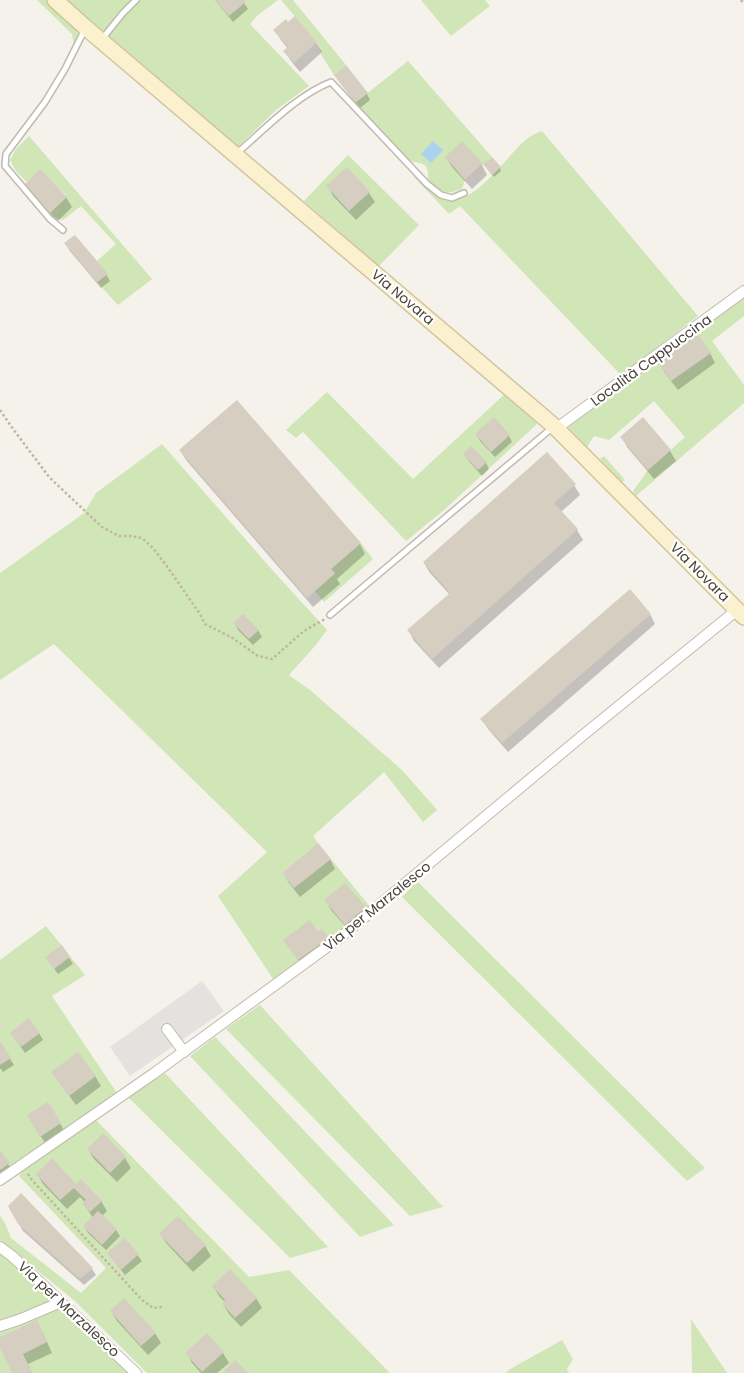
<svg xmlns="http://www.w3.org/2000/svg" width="744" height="1373" viewBox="0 0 744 1373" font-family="Poppins,sans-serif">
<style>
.green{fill:#d0e6b6}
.parking{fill:#e4e2df}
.water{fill:#abd2ee}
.shadow{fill:#0003}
.building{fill:#d6cec1}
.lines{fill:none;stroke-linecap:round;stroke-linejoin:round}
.lane-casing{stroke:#c0baae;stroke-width:8}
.street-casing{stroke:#c0baae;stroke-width:12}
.secondary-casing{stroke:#d2c59d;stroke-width:18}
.path{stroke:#c1b6a0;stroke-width:2.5;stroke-dasharray:2.5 2.5;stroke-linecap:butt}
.lane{stroke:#fff;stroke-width:5}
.street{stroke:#fff;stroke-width:10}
.secondary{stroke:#fcf1ce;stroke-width:15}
.labels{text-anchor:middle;stroke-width:4.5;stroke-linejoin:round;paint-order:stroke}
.street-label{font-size:14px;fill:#494339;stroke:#fff}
</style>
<rect width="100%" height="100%" fill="#f5f2eb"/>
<!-- green -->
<g class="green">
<path d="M37 0H46L75 28 78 34 74 45 72 34Z"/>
<path d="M63 0H278L258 15 250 24 309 86 276 110 236 149Z"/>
<path d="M281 0H293L346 65 334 75 322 56 317 42Z"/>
<path d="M421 0H485L490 6 451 36Z"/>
<path d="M408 61 492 157 465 180 462 189C443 196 441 193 428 179 429 162 423 164 409 161L355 103Z"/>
<path d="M542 131 698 316 621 375 460 206 449 214 413 176C422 182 433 196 443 199 473 210 508 153 528 138 532 135 537 133 542 131Z"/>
<path d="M29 136 152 279 118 305 97 282 107 274 97 261 116 244 81 206 63 220C58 220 54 217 50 213L67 196 40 170 27 182 16 171 10 160 16 149Z"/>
<path d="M348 155 419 225 379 266 304 201Z"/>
<path d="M744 296V316L712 341 744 385V403L636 496 633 491 648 470 685 437 654 401 609 440 594 436 587 447 568 427 697 333 700 328Z"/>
<path d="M327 392 413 479 507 392 537 419 536 425 443 511 406 541 303 432 296 438 286 430Z"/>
<path d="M162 444 275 573 327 630 315 646 289 675 310 690 402 770 437 810 423 822 384 772 313 836 318 843 282 873 294 888 331 859 371 908 275 982 218 896 267 852 54 644 0 680V573L84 513 96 493Z"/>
<path d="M604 456 625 480 621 483 600 459Z"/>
<path d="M361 543 373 559 324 602 315 591 335 574 331 569Z"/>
<path d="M417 881 705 1168 687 1181 402 897Z"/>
<path d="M46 926 85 975 52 996 117 1093 0 1173V960Z"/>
<path d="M260 1005 443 1207 410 1216 226 1029Z"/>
<path d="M215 1037 394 1225 360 1237 190 1056Z"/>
<path d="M165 1073 328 1247 290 1258 128 1097Z"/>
<path d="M96 1120 249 1277 289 1270 390 1373H147L75 1301 0 1240V1216L5 1223 11 1238 81 1293 106 1268 19 1176 25 1168Z"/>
<path d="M0 1251 131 1373H0Z"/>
<path d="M691 1319 727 1373H692Z"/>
<path d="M562 1340 573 1359 567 1369 569 1373H505L512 1368Z"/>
</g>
<!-- parking -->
<path class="parking" d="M202 981 224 1011 130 1076 110 1047Z"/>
<!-- water -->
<path class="water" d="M433 141 443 150 431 163 421 154Z"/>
<!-- shadow -->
<g class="shadow">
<path d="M215 0H242L248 9 233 22Z"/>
<path d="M275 30 316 42 322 52 300 72 291 61 285 51 288 49 281 40Z"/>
<path d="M335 75 367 94 370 100 360 108Z"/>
<path d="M446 157 482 165 487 175 472 189 452 167Z"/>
<path d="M484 165 500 168 501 171 494 177Z"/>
<path d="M328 186 369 193 375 202 356 220 333 196Z"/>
<path d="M31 196 66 197 72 207 57 222Z"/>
<path d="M66 244 106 274 110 281 101 288 69 250Z"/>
<path d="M710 353 715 363 678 390 664 372Z"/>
<path d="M236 401 360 544 365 554 337 579 340 584 313 607 186 460 180 450Z"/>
<path d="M643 419 670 451 676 461 654 479 627 447 622 437Z"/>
<path d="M476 434 509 436 512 442 495 457 480 441Z"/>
<path d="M464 454 486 463 489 469 482 476 468 460Z"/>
<path d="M574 485 580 495 561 512 577 530 583 540 439 668 414 641 409 631 450 595 430 573 424 563Z"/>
<path d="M650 614 655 624 508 752 488 729 482 719Z"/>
<path d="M235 624 258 630 262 637 253 645 238 630Z"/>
<path d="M330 859 335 869 300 897 289 883 283 873Z"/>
<path d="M345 884 365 908 371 918 352 934 331 910 326 900Z"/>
<path d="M318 933 328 938 333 948 304 969 285 940Z"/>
<path d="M62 947 73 964 58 974 51 964Z"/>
<path d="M11 1033H39L43 1040 25 1053Z"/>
<path d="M0 1043 14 1065 3 1072 0 1068Z"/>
<path d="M95 1076 101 1086 76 1105 59 1082Z"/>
<path d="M48 1104 64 1130 45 1143 28 1116Z"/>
<path d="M103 1135 125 1158 131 1168 117 1182 94 1159 88 1149Z"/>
<path d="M0 1152 14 1173 6 1180 0 1172Z"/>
<path d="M37 1174 76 1185 101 1201 107 1211 102 1216 116 1230 120 1236 106 1250 88 1233 85 1227 93 1218 84 1204 85 1202 80 1197 67 1209 43 1184Z"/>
<path d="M21 1195 92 1269 96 1275 84 1285 23 1231 9 1207Z"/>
<path d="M161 1235 205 1246 211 1256 193 1272 167 1244Z"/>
<path d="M125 1239 142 1261 125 1275 108 1253Z"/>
<path d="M213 1286 256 1298 262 1308 241 1327 229 1314 223 1304 225 1302 219 1296Z"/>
<path d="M111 1311 155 1333 161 1343 148 1355 117 1321Z"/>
<path d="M42 1331 52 1353 28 1364 32 1373H14L0 1344V1338Z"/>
<path d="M207 1335 223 1353 229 1363 217 1373H201L192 1363 187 1353Z"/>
</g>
<!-- building -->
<g class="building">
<path d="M215 0H244L246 2 229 16Z"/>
<path d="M295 16 317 42 294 63 283 51 288 47 273 30 286 19 288 22Z"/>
<path d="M346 65 368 93 355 103 334 75Z"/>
<path d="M462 141 483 164 465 180 445 157Z"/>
<path d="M492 157 501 167 492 175 483 164Z"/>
<path d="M347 167 370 192 349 211 326 186Z"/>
<path d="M40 169 67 197 50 213 23 186Z"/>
<path d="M75 235 108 274 97 282 64 243Z"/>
<path d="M697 333 711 353 671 381 657 362Z"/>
<path d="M237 400 361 543 331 569 335 573 307 598 179 450Z"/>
<path d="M494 417 510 435 491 452 475 434Z"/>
<path d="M643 417 671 450 648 470 620 437Z"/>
<path d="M471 446 487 462 478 470 463 454Z"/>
<path d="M547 452 576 484 554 503 578 529 432 659 407 630 450 593 423 562Z"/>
<path d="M630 589 651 614 502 743 480 719Z"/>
<path d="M243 614 259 630 249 639 233 623Z"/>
<path d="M318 843 331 859 294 888 282 873Z"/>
<path d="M345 883 366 907 345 925 324 900Z"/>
<path d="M310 920 318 932 322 929 329 938 298 960 283 940Z"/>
<path d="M62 945 70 957 54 969 45 957Z"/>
<path d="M29 1018 40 1033 21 1047 10 1033Z"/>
<path d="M0 1041 11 1058 0 1065Z"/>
<path d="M78 1052 96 1076 69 1096 51 1072Z"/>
<path d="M48 1102 61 1123 40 1137 27 1115Z"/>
<path d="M103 1133 126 1157 110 1173 87 1149Z"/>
<path d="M0 1150 10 1163 0 1170Z"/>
<path d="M52 1158 76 1184 81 1179 102 1201 90 1212 82 1203 86 1200 74 1188 60 1200 36 1174Z"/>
<path d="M21 1193 93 1268 80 1279 18 1224 8 1206Z"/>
<path d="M98 1211 117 1229 102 1245 83 1226Z"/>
<path d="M178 1216 206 1245 187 1263 159 1234Z"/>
<path d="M125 1238 139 1254 121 1270 107 1253Z"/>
<path d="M230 1269 257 1298 235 1318 222 1304 225 1300 212 1286Z"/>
<path d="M124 1298 156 1333 141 1346 110 1311Z"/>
<path d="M37 1320 47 1342 23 1354 32 1373H12L0 1347V1337Z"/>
<path d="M207 1333 224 1352 202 1372 185 1353Z"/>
<path d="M235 1360 248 1373H226L224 1371Z"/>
</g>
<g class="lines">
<defs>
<g id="lane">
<path d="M102 39 123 13 136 0"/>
<path d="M236 154C264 130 297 95 331 82L427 184 441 195 452 198 464 193"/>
<path d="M63 230 50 219 5 166 6 154 45 102 65 69 85 29"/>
<path d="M330 615 553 427"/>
</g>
<g id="street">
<path d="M557 428 744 291"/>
<path d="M167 1029 184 1052"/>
<path d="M0 1180 153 1074 342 936 582 736 737 610"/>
<path d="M0 1247 12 1256 136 1373"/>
<path d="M0 1326 21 1319 61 1302"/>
</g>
<path id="secondary" d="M55 0 85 27 554 426 744 617"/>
</defs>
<!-- lane casing -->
<use href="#lane" class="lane-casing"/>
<!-- street casing -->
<use href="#street" class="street-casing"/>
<!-- secondary casing -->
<use href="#secondary" class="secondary-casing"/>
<!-- path -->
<g class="path">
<path d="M741 0 744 4"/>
<path d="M0 410 13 429 49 477 102 527 119 536H130L142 538 153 548 166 565 200 614 205 624 231 637 258 656 272 659 304 631 325 619"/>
<path d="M28 1174 32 1180 142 1300 153 1308 162 1307"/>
</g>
<!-- lane -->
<use href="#lane" class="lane"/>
<!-- street -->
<use href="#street" class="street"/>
<!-- secondary -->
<use href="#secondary" class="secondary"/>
</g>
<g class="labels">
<!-- street labels -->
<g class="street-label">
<text transform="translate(403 297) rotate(40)" y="5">Via Novara</text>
<text transform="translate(651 360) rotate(-36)" y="5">Località Cappuccina</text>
<text transform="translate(700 572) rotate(45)" y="5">Via Novara</text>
<text transform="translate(377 906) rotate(-39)" y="5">Via per Marzalesco</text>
<text transform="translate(69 1309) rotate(43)" y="5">Via per Marzalesco</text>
</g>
</g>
</svg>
